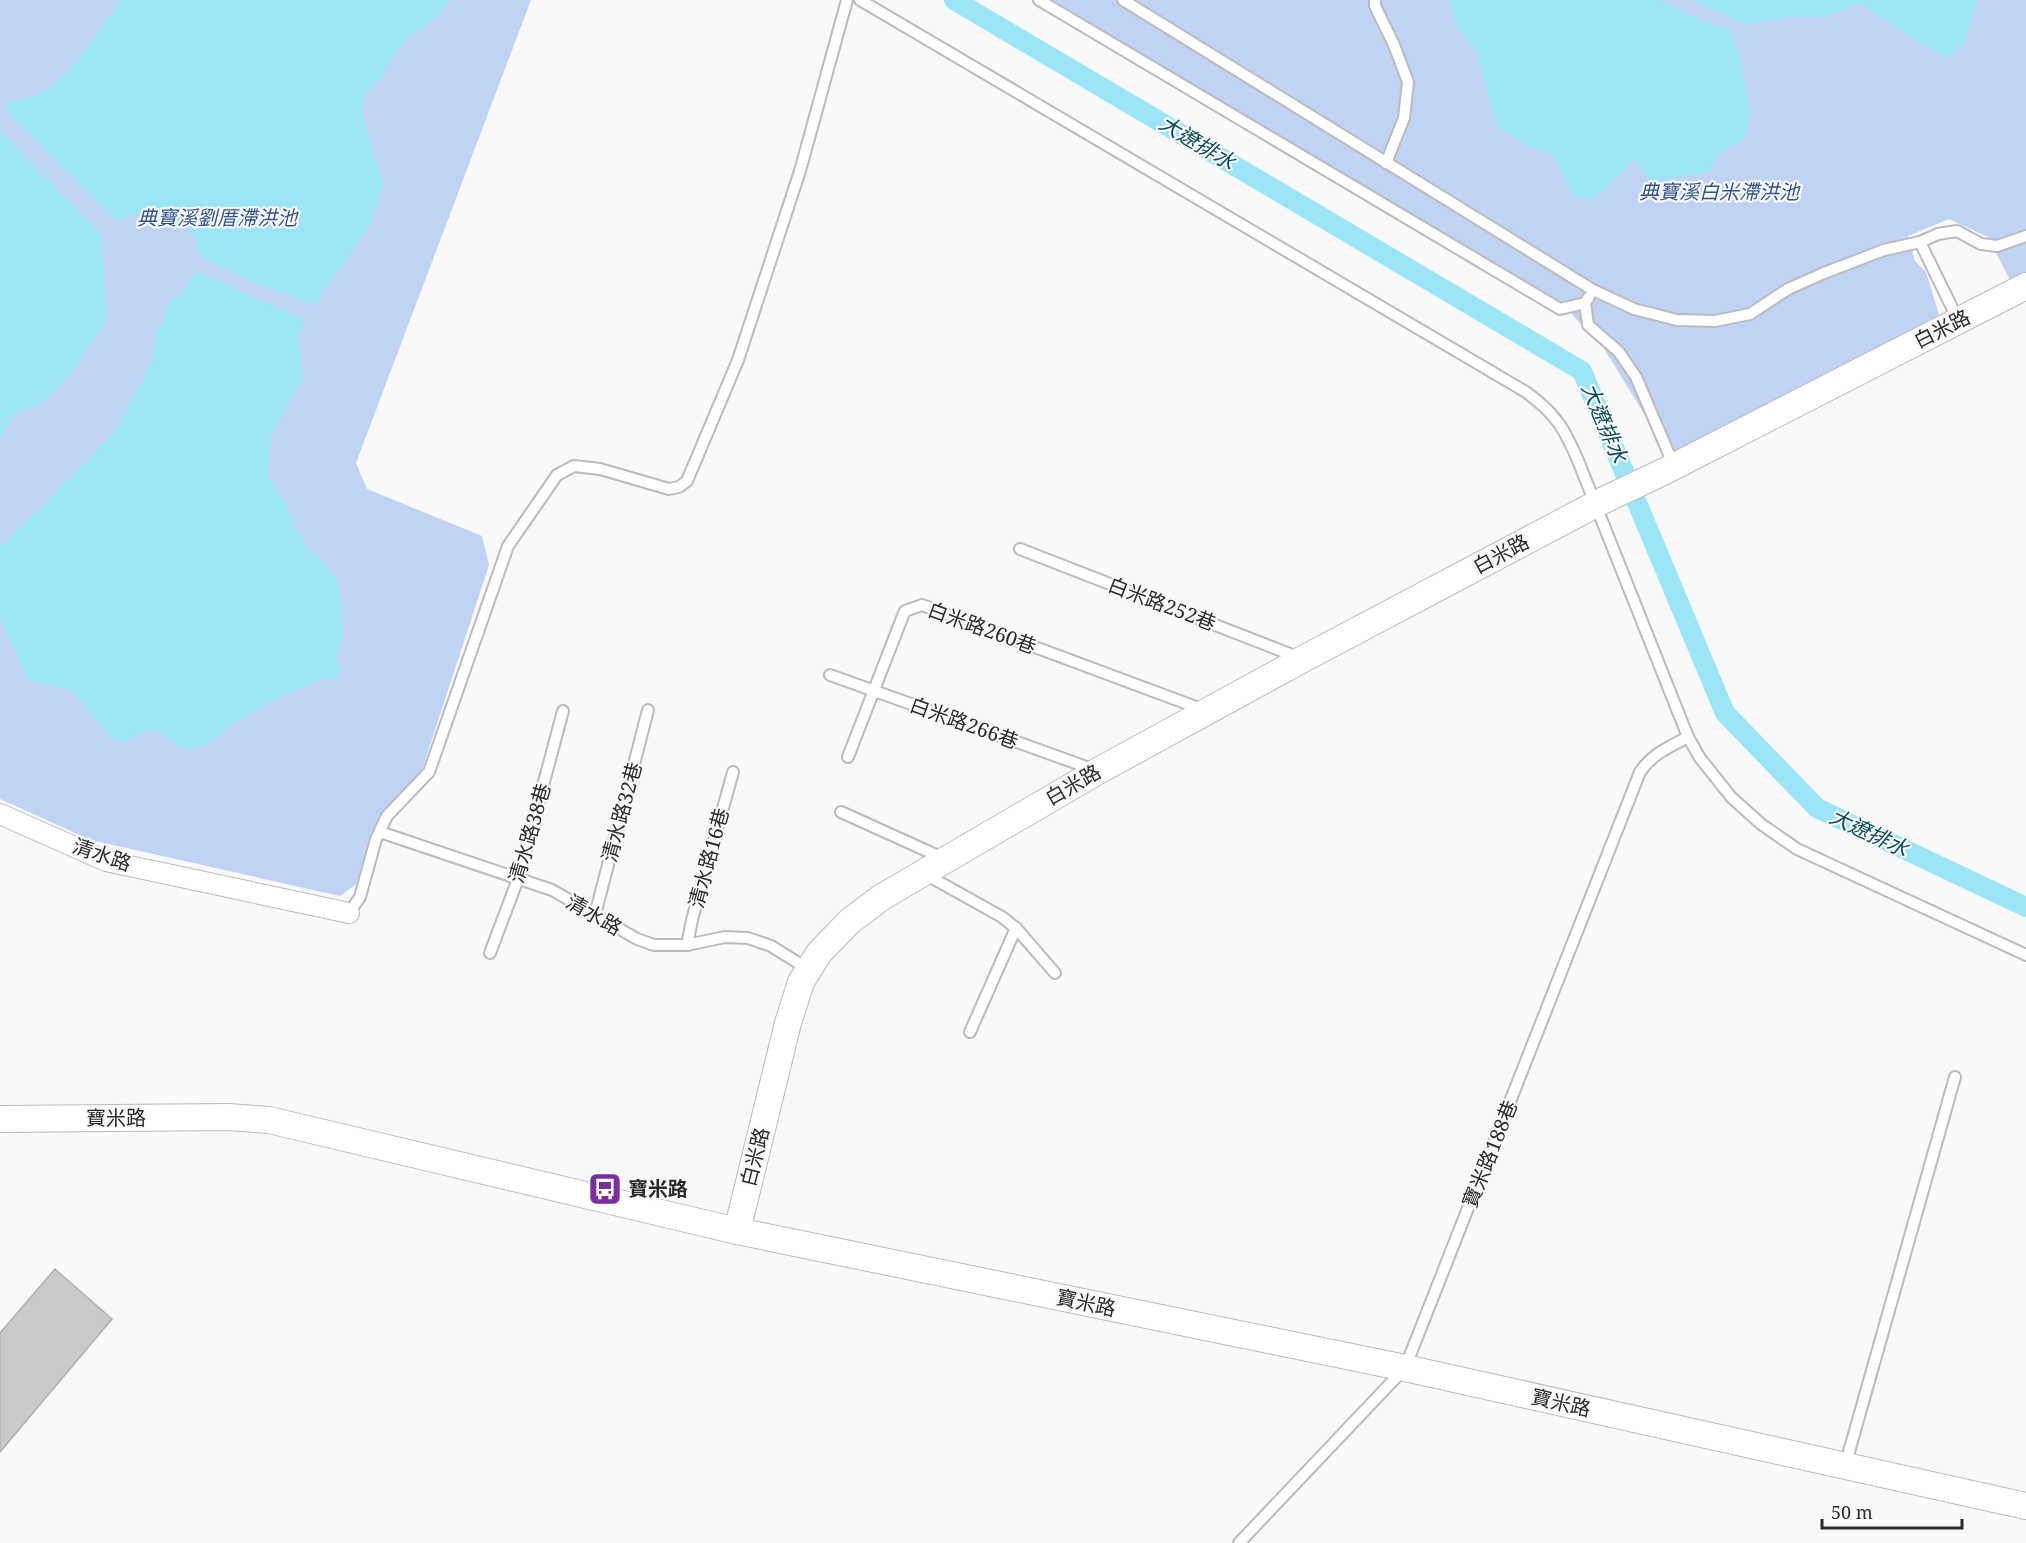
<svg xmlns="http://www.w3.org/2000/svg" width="2026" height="1543" viewBox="0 0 2026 1543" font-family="'Noto Serif','Noto Sans TC',serif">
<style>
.green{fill:#c0d3f5}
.water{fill:#9ce5f9}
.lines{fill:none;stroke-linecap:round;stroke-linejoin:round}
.canal{stroke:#9ce5f9;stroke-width:20}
.building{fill:#cac8ca;stroke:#b1afb0;stroke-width:1.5}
.service-casing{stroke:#babbbd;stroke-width:14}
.minor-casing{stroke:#babbbd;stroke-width:22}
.tertiary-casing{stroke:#babbbd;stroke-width:28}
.service{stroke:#fff;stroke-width:10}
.minor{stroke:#fff;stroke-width:20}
.tertiary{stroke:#fff;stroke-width:26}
.labels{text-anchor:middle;stroke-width:4.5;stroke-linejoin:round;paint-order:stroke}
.park-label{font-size:20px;font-style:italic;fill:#34528f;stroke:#f8f9fb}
.street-label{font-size:20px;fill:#292a2a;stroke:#f8f9fb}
.poi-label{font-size:20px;font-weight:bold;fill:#292a2a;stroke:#f8f9fb;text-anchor:start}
.water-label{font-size:21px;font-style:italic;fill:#0c4c5b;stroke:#f8f9fb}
</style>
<rect width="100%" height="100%" fill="#f8f9fb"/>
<!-- green -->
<g class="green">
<path d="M0 0H531L356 463 367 489 482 536 489 565 420 776 396 797 370 844 359 882 340 896 91 840 0 799Z"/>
<path d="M1041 0H2026V274L2011 282 1988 237 1949 219 1908 236 1915 261 1926 272 1940 318 1674 463 1605 350 1567 309Z"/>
</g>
<!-- water -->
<g class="water">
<path d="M121 0H450L440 14 403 42 380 79 364 95 362 112 383 184 373 219 345 263 322 291 316 306 252 281 199 256 195 235 184 225 159 211 133 214 116 221 7 112 6 102C15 100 25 99 33 96 66 85 100 28 121 0Z"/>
<path d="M1452 0H1661L1702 20 1730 30 1739 54 1751 115 1745 138 1718 155 1709 172 1678 176 1655 186 1635 159 1593 200 1574 197 1554 155 1526 145 1500 128 1493 112 1477 52 1456 25 1450 4Z"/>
<path d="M1692 0H1978L1963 44 1948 58 1920 43 1859 3 1825 17H1793L1746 25Z"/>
<path d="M0 130 101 234 107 320 71 374 40 405 25 409 13 416 0 441Z"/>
<path d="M195 271 302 318 305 324 298 335 303 377 270 439 268 475 283 499 306 547 318 556 336 578 341 594 343 634 340 648 335 656 341 668 337 679 323 678 271 702 230 726 216 739 195 749 181 748 155 730 137 733 130 741 123 742 111 738 82 702 68 689 29 681 0 618V547L42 506 115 431 152 362 157 328 162 325 167 305 187 287Z"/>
</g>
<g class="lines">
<!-- canal -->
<path class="canal" d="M954 0 1582 371 1725 713 1817 808 2026 907"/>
</g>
<!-- building -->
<path class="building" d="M55 1269 112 1319 0 1452V1333Z"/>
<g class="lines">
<defs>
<g id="service">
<path d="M860 0 1526 392C1556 414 1565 429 1579 463L1688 737 1700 758 1731 797 1761 824 1797 849 2026 955"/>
<path d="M1039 0 1560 309 1585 303"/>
<path d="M1123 0 1593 290 1634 309 1677 320 1715 321 1750 314 1788 289 1824 273 1884 250 1920 242 1938 234 1957 231 1981 244 1997 246 2026 236"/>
<path d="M1375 0V6L1394 45 1408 82 1404 118 1386 163"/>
<path d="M1920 242 1958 320"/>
<path d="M1589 297 1585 303 1588 325 1619 352 1636 377 1674 466"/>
<path d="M1020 549 1300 658"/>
<path d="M830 675 1095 770"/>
<path d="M848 757 902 618 905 611 922 605 1204 710"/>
<path d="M841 812 945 859"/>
<path d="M380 832 552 890 637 939 654 945H687L725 937 748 938 771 946 808 969"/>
<path d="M925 874 1002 917 1016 928 1055 973"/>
<path d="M349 913 360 897 376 839 387 816 429 772 508 546 557 475 574 466 600 469 669 489 679 487 687 481 738 360 800 171 847 0"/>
<path d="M595 915 648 710"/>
<path d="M687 945 692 920 733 772"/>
<path d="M490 953 518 879 563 711"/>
<path d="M970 1032 1016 928"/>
<path d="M1845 1466 1955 1077"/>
<path d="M1239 1543 1405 1368 1640 772C1652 754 1669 747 1688 737"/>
</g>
<path id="minor" d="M0 814 106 861 349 913"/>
<g id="tertiary">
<path d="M0 1119 228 1117 269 1120 737 1231 1405 1368 2026 1506"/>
<path d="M737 1231 788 1023 801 982 819 953 850 921 882 897 1098 771 1303 659 1600 502 1665 471 2026 286"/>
</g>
</defs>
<!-- service casing -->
<use href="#service" class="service-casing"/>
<!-- minor casing -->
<use href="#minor" class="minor-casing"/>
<!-- tertiary casing -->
<use href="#tertiary" class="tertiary-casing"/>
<!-- service -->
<use href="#service" class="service"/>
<!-- minor -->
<use href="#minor" class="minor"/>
<!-- tertiary -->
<use href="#tertiary" class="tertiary"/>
</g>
<!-- icons -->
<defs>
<symbol id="bus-square" viewBox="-11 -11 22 22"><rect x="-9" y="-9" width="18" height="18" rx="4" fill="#7c2d9e" stroke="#f8f9fb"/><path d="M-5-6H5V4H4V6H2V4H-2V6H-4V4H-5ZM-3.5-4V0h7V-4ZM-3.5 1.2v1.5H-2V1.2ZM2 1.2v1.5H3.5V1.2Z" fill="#fff"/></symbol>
</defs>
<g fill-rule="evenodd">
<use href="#bus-square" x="586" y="1170" width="38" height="38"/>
</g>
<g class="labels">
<!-- park labels -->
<g class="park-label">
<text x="1719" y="199">典寶溪白米滯洪池</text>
<text x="217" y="225">典寶溪劉厝滯洪池</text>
</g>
<!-- street labels -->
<g class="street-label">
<text transform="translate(1942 329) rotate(-27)" y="7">白米路</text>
<text transform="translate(1501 554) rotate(-28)" y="7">白米路</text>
<text transform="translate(1162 604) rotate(21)" y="7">白米路252巷</text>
<text transform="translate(982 628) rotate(20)" y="7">白米路260巷</text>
<text transform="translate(964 723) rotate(20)" y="7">白米路266巷</text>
<text transform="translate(1073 785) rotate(-30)" y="7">白米路</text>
<text transform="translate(622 812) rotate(-75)" y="7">清水路32巷</text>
<text transform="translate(530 833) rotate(-74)" y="7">清水路38巷</text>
<text transform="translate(102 855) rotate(19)" y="7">清水路</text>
<text transform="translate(709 858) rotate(-75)" y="7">清水路16巷</text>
<text transform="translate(594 915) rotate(30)" y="7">清水路</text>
<text x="116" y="1125">寶米路</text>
<text transform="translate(1490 1154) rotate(-68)" y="7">寶米路188巷</text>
<text transform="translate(755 1157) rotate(-76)" y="7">白米路</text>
<text transform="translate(1086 1303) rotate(12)" y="7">寶米路</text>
<text transform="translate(1561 1403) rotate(13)" y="7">寶米路</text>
</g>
<!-- poi labels -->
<g class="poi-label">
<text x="628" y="1196">寶米路</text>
</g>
<!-- water labels -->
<g class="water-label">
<text transform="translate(1197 143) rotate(31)" y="7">大遼排水</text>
<text transform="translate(1604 423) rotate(67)" y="7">大遼排水</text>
<text transform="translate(1869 833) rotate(25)" y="7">大遼排水</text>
</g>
</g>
<!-- scale -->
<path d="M1822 1519v9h140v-9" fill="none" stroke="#292a2a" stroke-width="3"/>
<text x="1831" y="1519" font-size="18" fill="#292a2a" stroke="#f8f9fb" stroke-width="4.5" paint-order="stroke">50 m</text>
</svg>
